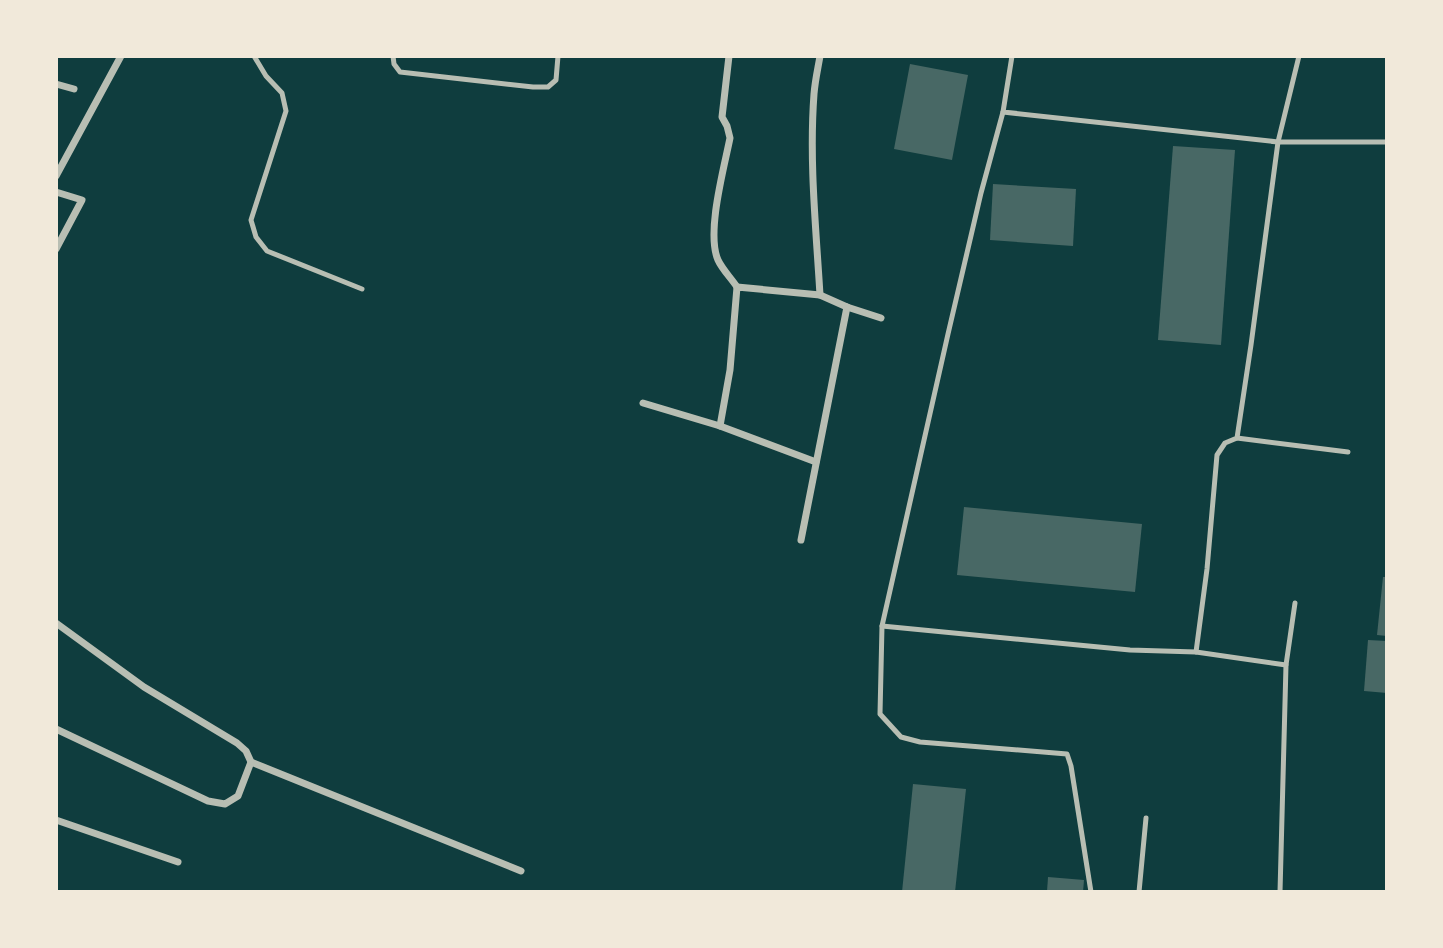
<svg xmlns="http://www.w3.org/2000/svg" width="1443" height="948" viewBox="0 0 1443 948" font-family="'Space Grotesk',sans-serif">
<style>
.building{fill:#486865}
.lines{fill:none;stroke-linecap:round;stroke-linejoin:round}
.service{stroke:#b8beb3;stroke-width:5}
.minor{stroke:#b8beb3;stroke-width:7}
</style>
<rect width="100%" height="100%" fill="#0f3d3e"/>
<!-- building -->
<g class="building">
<path d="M910 64 968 75 952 160 894 149Z"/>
<path d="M1173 146 1235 150 1221 345 1158 340Z"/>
<path d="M993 184 1076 189 1073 246 990 240Z"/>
<path d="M964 507 1142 524 1135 592 957 575Z"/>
<path d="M1383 577H1387V636L1377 635Z"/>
<path d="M1368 640 1387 641V693L1364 691Z"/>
<path d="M913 784 966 789 955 892H902Z"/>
<path d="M1048 877 1084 880 1083 892H1047Z"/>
</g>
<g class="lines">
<!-- service -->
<g class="service">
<path d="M254 56 266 76 282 93 286 111 251 220 256 237 267 251 362 289"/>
<path d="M393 56 394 64 400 72 533 87H548L556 80 558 56"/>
<path d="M1012 56 1003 112 1278 142H1387"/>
<path d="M1003 112 981 193 948 334 882 626 880 714 901 737 920 742 1067 754 1071 766 1091 892"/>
<path d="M1237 438 1348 452"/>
<path d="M882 626 1130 650 1196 652 1286 665"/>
<path d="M1196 652 1207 569 1217 455 1225 443 1237 438 1251 345 1278 142 1299 56"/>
<path d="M1139 892 1146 818"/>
<path d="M1280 892 1286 665 1295 603"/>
</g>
<!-- minor -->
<g class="minor">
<path d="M729 56 722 117 727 126 730 138C724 168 706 233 718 260 722 269 731 278 737 287"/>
<path d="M820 56C818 68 815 81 814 94 809 161 816 228 820 295"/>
<path d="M56 84 74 89"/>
<path d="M56 176 121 56"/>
<path d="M56 192 82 200 56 249"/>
<path d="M643 403 720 426 816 462"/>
<path d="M720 426 730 370 737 287 820 295 847 307 881 318"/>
<path d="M801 540 847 307"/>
<path d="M56 623 144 687 237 743 246 751 251 762 521 871"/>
<path d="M56 729 208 801 225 804 238 796 251 762"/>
<path d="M56 820 178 862"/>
</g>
</g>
<!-- border -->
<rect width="1443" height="948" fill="none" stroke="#f1e9da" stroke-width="116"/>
</svg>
